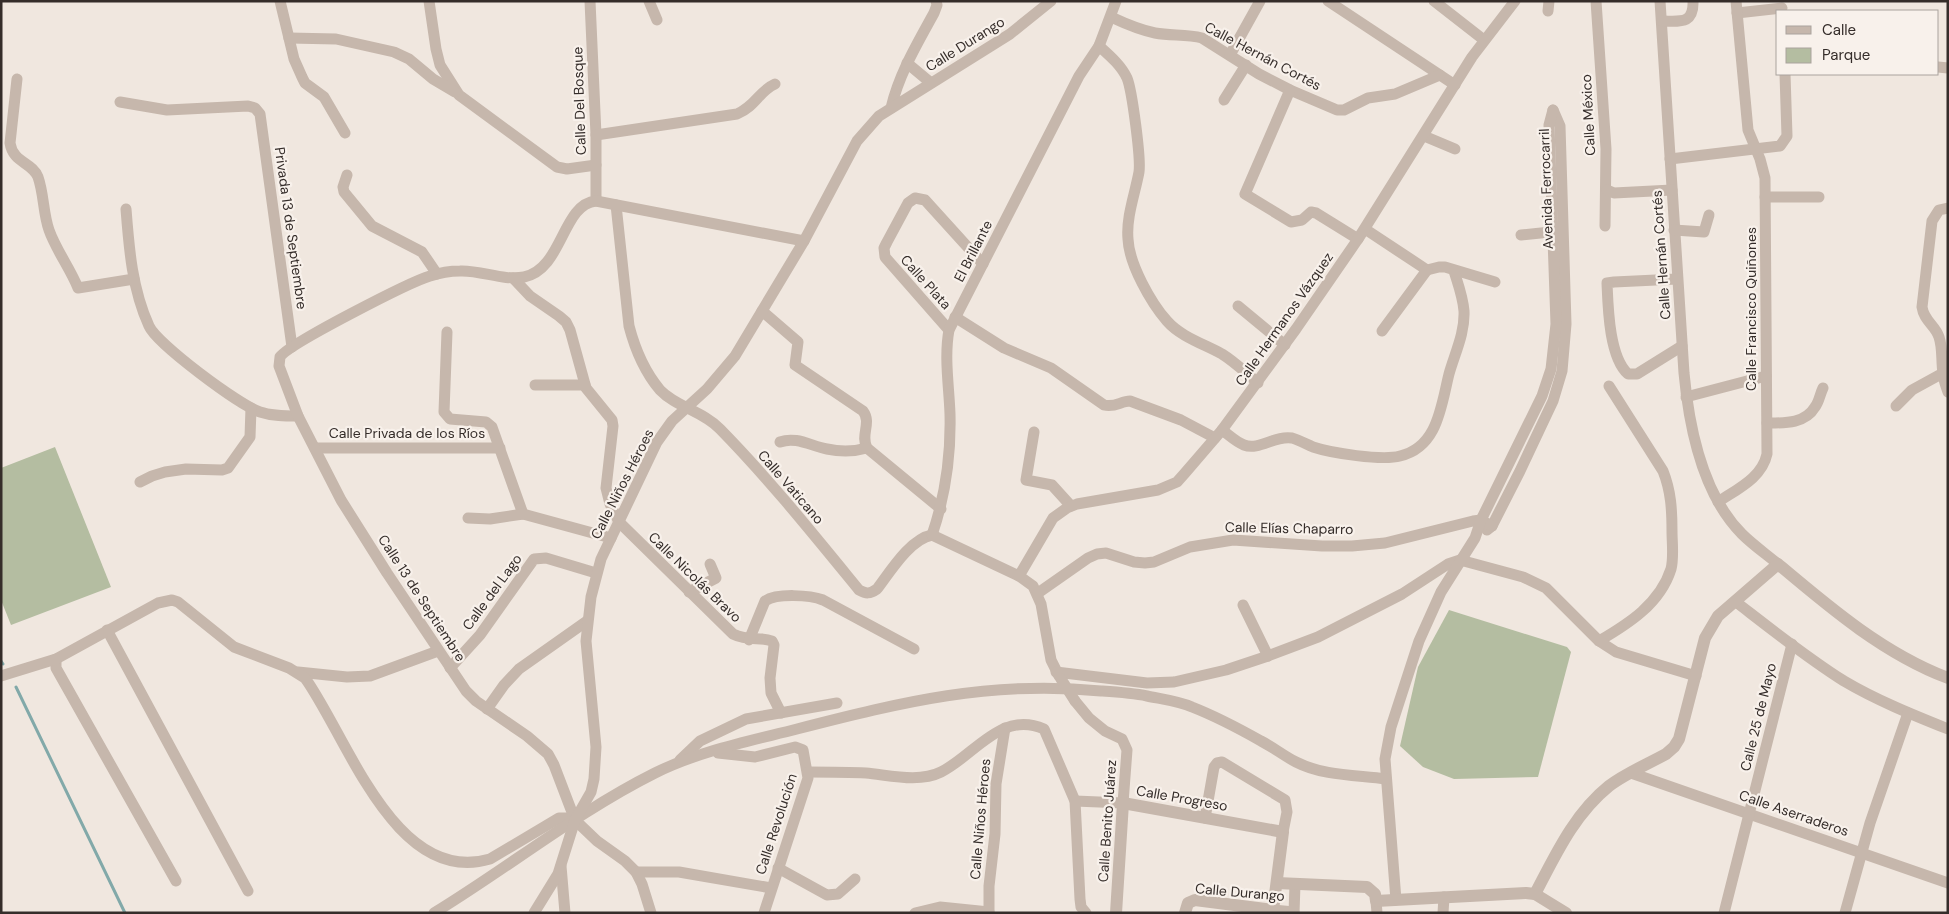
<svg xmlns="http://www.w3.org/2000/svg" width="1949" height="914" viewBox="0 0 1949 914" font-family="'DM Sans',sans-serif">
<style>
.green{fill:#b4bda1}
.lines{fill:none;stroke-linecap:round;stroke-linejoin:round}
.stream{stroke:#82a9a9;stroke-width:3}
.minor{stroke:#c6b7ac;stroke-width:11}
.tertiary{stroke:#c6b7ac;stroke-width:12}
.minor-bridge{stroke:#c6b7ac;stroke-width:11}
.labels{text-anchor:middle;stroke-width:4.5;stroke-linejoin:round;paint-order:stroke}
.street-label{font-size:14px;fill:#352d2a;stroke:#f8f1eb}
</style>
<rect width="100%" height="100%" fill="#f0e7df"/>
<!-- green -->
<g class="green">
<path d="M55 447 111 587 11 625 1 600V468Z"/>
<path d="M1449 610 1567 647 1571 652 1538 777 1454 779 1423 767 1400 746 1418 667Z"/>
</g>
<g class="lines">
<!-- stream -->
<g class="stream">
<path d="M1 661 3 664"/>
<path d="M16 687 125 913"/>
</g>
<!-- minor -->
<g class="minor">
<path d="M280 1 294 59 302 77 305 83 324 97 345 133"/>
<path d="M429 1 436 49 440 65 459 95 557 167 567 169 596 165"/>
<path d="M590 1 596 135V201"/>
<path d="M649 1 657 20"/>
<path d="M1328 1 1455 85"/>
<path d="M1434 1 1484 40"/>
<path d="M1596 1 1606 149 1605 226"/>
<path d="M1660 1 1684 373C1689 427 1703 495 1742 534 1753 545 1766 554 1778 564"/>
<path d="M1548 11 1549 1"/>
<path d="M1737 13 1782 8"/>
<path d="M1111 17C1126 24 1140 30 1155 33 1171 36 1186 34 1202 38L1259 74 1290 90 1337 110H1344L1368 98 1395 94 1440 75"/>
<path d="M1662 21C1679 21 1694 25 1693 1"/>
<path d="M289 38 336 39 394 52 409 59 433 79 455 92"/>
<path d="M1099 46C1109 55 1121 65 1127 78 1132 90 1141 158 1139 172 1135 194 1126 217 1128 239 1129 264 1151 303 1167 321 1181 337 1204 344 1222 354 1235 362 1246 373 1258 383"/>
<path d="M1230 55 1260 1"/>
<path d="M907 63 931 83"/>
<path d="M1938 67 1948 68"/>
<path d="M17 79 10 143C13 163 32 162 38 177 44 194 43 213 49 230 56 250 70 268 78 288L134 279"/>
<path d="M1290 90 1245 194 1291 222 1302 220 1311 212 1316 213 1358 239"/>
<path d="M1224 100 1246 65"/>
<path d="M120 102 167 110 248 106 255 108 260 114 292 347"/>
<path d="M891 108C899 74 917 44 934 13L937 5 936 1"/>
<path d="M596 135 737 114C756 106 759 91 775 84"/>
<path d="M1424 136 1455 149"/>
<path d="M1670 159 1780 146 1787 136 1785 74"/>
<path d="M347 175 343 187 344 192 372 226 422 252 437 274"/>
<path d="M1607 190 1614 193 1672 190"/>
<path d="M1765 197H1819"/>
<path d="M616 205 629 326C635 349 644 371 660 390 676 407 703 411 720 429 769 479 814 535 859 590 866 594 870 594 877 589 890 572 910 539 932 535"/>
<path d="M1948 208 1939 210 1932 221 1922 307C1924 321 1935 325 1939 337 1943 349 1941 361 1943 373 1943 379 1946 386 1948 392"/>
<path d="M126 209C129 248 132 289 149 326 157 344 239 405 260 412 272 416 285 416 298 416"/>
<path d="M1365 229 1427 270 1439 267H1445L1495 282"/>
<path d="M1674 230 1704 232 1709 215"/>
<path d="M1521 235 1560 231"/>
<path d="M513 278 530 296 559 316 566 322 570 330 586 388 612 420 613 426 606 488 610 504 619 522 733 634C749 642 760 636 772 641L774 645 770 678 771 693 781 713"/>
<path d="M1677 279 1614 282 1607 283C1608 307 1609 357 1628 374H1637L1682 346"/>
<path d="M1238 306 1285 345"/>
<path d="M762 311 798 342 795 365 863 411C872 423 860 435 867 448L941 509"/>
<path d="M955 317 1004 348 1051 368 1104 405C1115 408 1121 401 1130 401L1181 420 1215 438"/>
<path d="M949 330 885 257 884 248 887 242 908 203 915 198 925 200 983 264"/>
<path d="M1382 331 1427 270"/>
<path d="M447 332 444 412 450 419 486 422 492 427 523 514"/>
<path d="M535 385H585"/>
<path d="M1686 397 1766 376"/>
<path d="M1896 406 1912 390 1943 373"/>
<path d="M1767 423C1784 423 1805 424 1815 407 1819 402 1820 394 1823 388"/>
<path d="M1222 430C1229 435 1236 442 1244 445 1259 451 1275 435 1292 438 1299 440 1306 444 1313 447 1331 453 1382 461 1400 456 1438 447 1441 406 1449 374 1455 353 1465 333 1464 311 1463 297 1458 284 1454 271"/>
<path d="M1034 432 1026 480 1052 485 1071 506"/>
<path d="M780 442C796 436 811 446 827 449 841 452 853 452 867 448"/>
<path d="M315 448H500"/>
<path d="M140 482 152 476 165 472 186 469 222 470 228 468 250 437 251 408"/>
<path d="M1718 502C1737 489 1762 478 1767 454L1765 178 1760 159 1748 130 1736 1"/>
<path d="M468 518 490 519 523 514 611 538"/>
<path d="M1487 530 1492 526 1520 471 1553 401 1562 371 1566 324 1560 126 1553 110"/>
<path d="M932 535C945 497 951 454 950 414 949 386 944 357 949 330L1079 76 1099 46 1116 1"/>
<path d="M932 535 1019 576 1033 586 1041 604 1051 660 1059 676"/>
<path d="M1019 576 1053 518 1067 508 1077 504 1158 490 1177 482 1185 473 1222 430 1296 329 1358 239 1472 57 1515 1"/>
<path d="M689 592 716 578 710 564"/>
<path d="M1038 593 1088 558 1097 554 1106 553 1134 562 1145 563 1154 562 1190 547 1233 540 1322 546H1352L1385 543 1473 521 1481 520 1492 526"/>
<path d="M1736 602C1771 629 1806 657 1844 681 1876 700 1913 715 1948 729"/>
<path d="M1243 605 1268 656"/>
<path d="M107 630 248 891"/>
<path d="M749 640 765 601C777 593 810 595 823 600L914 649"/>
<path d="M1599 641C1628 624 1660 604 1671 569 1674 558 1672 543 1672 531 1672 510 1671 491 1663 471L1609 386"/>
<path d="M56 659V668L176 881"/>
<path d="M450 668 480 635 534 559 546 558 596 573"/>
<path d="M298 672 347 677 370 676 438 651"/>
<path d="M1056 672 1147 683 1174 682 1226 670 1268 656 1318 637 1402 594 1448 564 1460 560 1523 577 1546 588 1599 641 1616 652 1696 676"/>
<path d="M1 676 56 659 158 603 172 600 178 602 234 647 289 668 305 678C347 736 395 887 490 859L559 818H570L575 820 597 841 625 861 636 872 642 884 651 913"/>
<path d="M1075 701 1089 718 1105 731 1122 739 1127 750 1123 803 1075 801"/>
<path d="M487 709 504 685 519 669 587 621"/>
<path d="M718 753 755 757 795 747 803 750 808 778 764 913"/>
<path d="M680 760 700 741 746 719 837 703"/>
<path d="M808 772C828 772 847 772 866 773 889 775 919 783 941 772 975 755 1001 710 1044 729L1075 801 1080 899 1081 907 1086 913"/>
<path d="M1631 773 1948 883"/>
<path d="M1205 818 1214 767 1217 763 1222 762 1285 800 1287 812 1283 832"/>
<path d="M575 820 554 765 548 754 527 736 476 701 466 691 387 573 341 500 298 416 279 366 280 357C288 344 410 282 430 276 439 273 450 271 460 271 481 270 503 281 524 277 563 269 562 204 596 201L804 241"/>
<path d="M561 866 565 913"/>
<path d="M778 868 827 895 838 894 855 879"/>
<path d="M636 872H679L771 888"/>
<path d="M1396 900 1385 759 1391 727 1419 641 1441 592 1475 538 1481 520 1542 396 1551 369 1556 324 1549 125 1553 110"/>
<path d="M1376 901 1377 913"/>
<path d="M1273 910 1294 912"/>
<path d="M434 913C508 868 577 812 655 773 699 751 750 741 797 729 902 702 991 680 1101 691 1116 692 1132 693 1147 696 1161 699 1178 701 1192 707 1215 716 1238 728 1261 741 1273 747 1284 756 1296 762 1323 776 1357 775 1386 779"/>
<path d="M534 913 558 874 575 820 591 792 594 779 596 747 586 641 591 597 601 559 657 442 672 421 707 389 735 356 804 241 857 141 879 116 1010 34 1051 1"/>
<path d="M915 913 940 907 989 912"/>
<path d="M989 913V886L995 834 996 784 1005 728"/>
<path d="M1294 913 1295 884"/>
<path d="M1443 913 1444 897"/>
<path d="M1724 913 1792 644"/>
<path d="M1845 913 1870 823 1908 713"/>
</g>
<!-- tertiary -->
<g class="tertiary">
<path d="M1277 883 1367 887 1375 894 1376 901 1526 893 1535 894 1566 913"/>
<path d="M1535 894C1555 856 1574 814 1609 786 1626 773 1648 764 1666 754L1674 747 1679 739 1705 638 1718 616 1778 564C1829 607 1884 654 1948 678"/>
<path d="M1116 913 1123 803 1283 832 1273 910 1195 900 1188 903 1185 913"/>
</g>
<!-- minor-bridge -->
<path class="minor-bridge" d="M1061 679 1075 701"/>
</g>
<g class="labels">
<!-- street labels -->
<g class="street-label">
<text transform="translate(965 44) rotate(-32)" y="5">Calle Durango</text>
<text transform="translate(1263 56) rotate(28)" y="5">Calle Hernán Cortés</text>
<text transform="translate(579 101) rotate(-92)" y="5">Calle Del Bosque</text>
<text transform="translate(1588 115) rotate(-93)" y="5">Calle México</text>
<text transform="translate(1546 189) rotate(-92)" y="5">Avenida Ferrocarril</text>
<text transform="translate(291 228) rotate(82)" y="5">Privada 13 de Septiembre</text>
<text transform="translate(973 251) rotate(-63)" y="5">El Brillante</text>
<text transform="translate(1661 255) rotate(-94)" y="5">Calle Hernán Cortés</text>
<text transform="translate(926 282) rotate(48)" y="5">Calle Plata</text>
<text transform="translate(1751 309) rotate(-90)" y="5">Calle Francisco Quiñones</text>
<text transform="translate(1284 319) rotate(-55)" y="5">Calle Hermanos Vázquez</text>
<text x="407" y="438">Calle Privada de los Ríos</text>
<text transform="translate(622 484) rotate(-63)" y="5">Calle Niños Héroes</text>
<text transform="translate(791 487) rotate(49)" y="5">Calle Vaticano</text>
<text transform="translate(1289 528) rotate(1)" y="5">Calle Elías Chaparro</text>
<text transform="translate(695 577) rotate(44)" y="5">Calle Nicolás Bravo</text>
<text transform="translate(492 592) rotate(-54)" y="5">Calle del Lago</text>
<text transform="translate(422 598) rotate(57)" y="5">Calle 13 de Septiembre</text>
<text transform="translate(1758 717) rotate(-76)" y="5">Calle 25 de Mayo</text>
<text transform="translate(1182 798) rotate(10)" y="5">Calle Progreso</text>
<text transform="translate(1794 813) rotate(19)" y="5">Calle Aserraderos</text>
<text transform="translate(980 819) rotate(-85)" y="5">Calle Niños Héroes</text>
<text transform="translate(1107 821) rotate(-86)" y="5">Calle Benito Juárez</text>
<text transform="translate(776 824) rotate(-72)" y="5">Calle Revolución</text>
<text transform="translate(1240 892) rotate(5)" y="5">Calle Durango</text>
</g>
</g>
<!-- border -->
<rect width="1949" height="914" fill="none" stroke="#352d2a" stroke-width="5"/>
<!-- legend -->
<rect x="1776" y="10" width="162" height="65" fill="#f8f1eb" stroke="#aaa39e"/>
<rect x="1786" y="26" width="25" height="8" fill="#c6b7ac" stroke="#aaa39e"/>
<text x="1822" y="35" font-size="15" fill="#352d2a">Calle</text>
<rect x="1786" y="48" width="25" height="15" fill="#b4bda1" stroke="#aaa39e"/>
<text x="1822" y="60" font-size="15" fill="#352d2a">Parque</text>
</svg>
